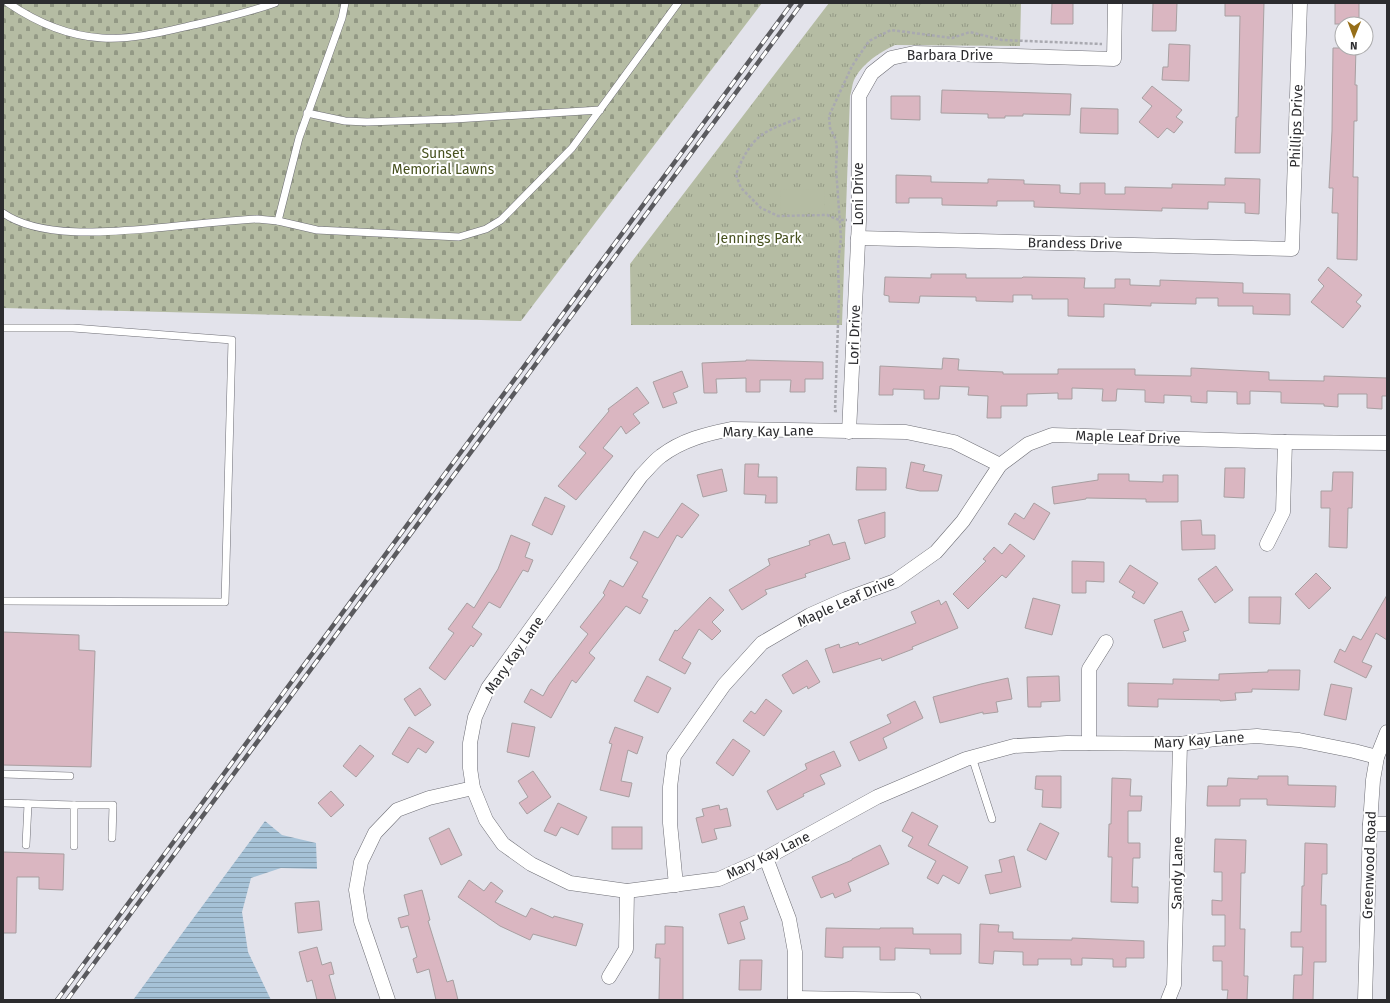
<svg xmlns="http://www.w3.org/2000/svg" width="1390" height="1003" viewBox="0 0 1390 1003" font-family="'Fira Sans',sans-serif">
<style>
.cemetery{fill:url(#cemetery-stones)}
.park{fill:url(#park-tufts)}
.pitch{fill:#b5bca3}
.water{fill:url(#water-rules)}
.building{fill:#dab6c1;stroke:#a89fa1}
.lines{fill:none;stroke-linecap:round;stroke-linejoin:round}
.lane-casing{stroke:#6e6e75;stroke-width:8}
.street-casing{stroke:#6e6e75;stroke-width:15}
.path{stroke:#a9a9b0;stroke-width:2.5;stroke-dasharray:3 2;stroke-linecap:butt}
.lane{stroke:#fff;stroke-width:7}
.street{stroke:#fff;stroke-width:14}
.rail-casing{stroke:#5a5a5e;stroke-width:4.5}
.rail{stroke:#fff;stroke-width:3;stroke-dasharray:9;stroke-linecap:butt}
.labels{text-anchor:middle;stroke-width:4;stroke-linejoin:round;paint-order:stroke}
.street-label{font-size:14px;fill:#2c2c2f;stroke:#fff}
.park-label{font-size:14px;fill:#47511f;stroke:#fff}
</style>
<defs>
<pattern id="cemetery-stones" width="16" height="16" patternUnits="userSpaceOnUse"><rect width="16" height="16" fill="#b5bca3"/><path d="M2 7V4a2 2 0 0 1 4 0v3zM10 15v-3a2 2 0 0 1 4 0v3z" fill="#939985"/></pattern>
<pattern id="park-tufts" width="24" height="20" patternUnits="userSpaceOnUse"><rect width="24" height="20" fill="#b5bca3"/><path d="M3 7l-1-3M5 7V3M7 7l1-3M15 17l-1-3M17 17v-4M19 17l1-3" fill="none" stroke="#939985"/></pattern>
<pattern id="water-rules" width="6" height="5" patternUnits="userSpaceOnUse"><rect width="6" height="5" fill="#a6c2d7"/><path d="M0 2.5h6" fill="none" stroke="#879eaf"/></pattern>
</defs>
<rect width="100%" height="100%" fill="#e3e3eb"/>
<!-- cemetery -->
<path class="cemetery" d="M3 3H762L521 321 3 308Z"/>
<!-- park -->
<path class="park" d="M829 3H1021L1020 46 895 45C879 53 864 62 855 78 852 83 852 91 850 96L842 325H631L630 264Z"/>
<!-- pitch -->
<path class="pitch" d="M824 189 825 212 781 213 780 190Z"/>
<!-- water -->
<path class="water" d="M265 821 282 835 316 843 317 869 281 868 251 878 242 912 248 952 271 1000H133Z"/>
<!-- building -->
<g class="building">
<path d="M1052 3H1073V24H1051Z"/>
<path d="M1153 3H1177L1176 31H1152Z"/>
<path d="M1225 3H1264L1260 153H1235L1236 117H1238L1240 16H1225Z"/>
<rect x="1335" y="3" width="24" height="21"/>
<path d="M1169 44 1190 45 1189 81 1162 80 1163 67H1168Z"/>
<path d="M1333 48H1356L1355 85H1357V121H1354L1353 177H1358L1357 260 1337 259 1338 213H1332L1333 188H1329L1332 131Z"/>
<path d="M1152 86 1182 110 1176 117 1183 122 1174 133 1167 128 1158 138 1139 122 1152 106 1142 98Z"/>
<path d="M942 90 1071 94 1070 115 1023 114V116H1005V118H988V114L941 113Z"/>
<path d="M891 96H920V120L891 119Z"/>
<path d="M1081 108 1118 109V134L1080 133Z"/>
<path d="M896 175 931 176V182L988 183V179L1024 180V184L1060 185V193L1080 194V183H1105V194H1125V187L1172 188V184L1225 185V178L1260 179 1259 214 1245 213V203L1208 202V209L1162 208V211L1034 207V201H997V206L942 205V198H909V203H896Z"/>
<path d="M1328 267 1362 295 1356 302 1361 306 1343 328 1311 302 1324 286 1318 280Z"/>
<path d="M931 274H966V278H1022L1023 277 1085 278 1084 288H1115V279H1130V285L1160 286V280L1243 283V293L1290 294V315L1253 314V306H1218V298H1196V304L1151 303V306L1104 304V317L1068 316V299H1032V295H1013V302L976 301V297L920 296 919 303 889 302V296L884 295 885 277 931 278Z"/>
<path d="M943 358 959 359 958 370 1003 372V374H1058V369H1135V375L1191 376V368L1269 372V380L1324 381V376L1387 378V396H1382V409L1367 408V394H1338V407L1324 406V404L1281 403V392L1250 391V404H1237V392L1207 391V403L1191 402V396L1164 395V403L1145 402V390L1117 389 1116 401H1102L1103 389 1072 388V399H1058V393L1027 394V406H1001V418H987L988 396 968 395 969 387 940 386 939 399H924V390L893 389V395H879L880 366 942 369Z"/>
<path d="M746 360 823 362V379H805V392H790L791 380H760V392H746V378L716 379 717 393H704L702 363 746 361Z"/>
<path d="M682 371 688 387 673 393 677 403 663 408 653 382Z"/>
<path d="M637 387 649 403 633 414 640 423 626 434 621 426 603 448 613 456 576 500 558 486 586 453 579 447 609 411 608 409Z"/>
<path d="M911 462 925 465 923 471 942 475 938 491H920L906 488Z"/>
<path d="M745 464H759L758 477H777V503H765L766 495 744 494Z"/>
<path d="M857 467 886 468V490H856Z"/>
<path d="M1225 468H1245L1244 498 1224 497Z"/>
<path d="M722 469 727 491 703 497 697 475Z"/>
<path d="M1333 472H1353L1352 508H1348L1347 548 1329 547 1330 508H1321V491H1332Z"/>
<path d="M1098 474H1129V481L1163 482V475H1178V502H1146V499L1086 498V499L1054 504 1052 487 1098 480Z"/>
<path d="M545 497 565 506 552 535 532 525Z"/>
<path d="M682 503 699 515 682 538 677 535 642 597 648 600 640 614 626 606 589 653 595 658 576 683 572 680 551 718 524 702 531 689 543 696 549 685 588 634 580 627 605 595 603 593 610 580 623 587 638 562 630 558 644 531 658 538Z"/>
<path d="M1034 503 1050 513 1034 540 1008 524 1015 513 1024 519Z"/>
<path d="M885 512V537L865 544 858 520Z"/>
<path d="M1201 520 1202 535H1215V549L1182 550 1181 521Z"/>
<path d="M829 534 833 545 845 542 850 559 805 574 806 577 765 590 767 594 742 610 729 590 770 565 768 559 810 545 809 541Z"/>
<path d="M511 535 530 543 525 557 533 560 528 572 523 570 500 608 489 602 472 627 482 634 473 647 471 645 445 680 429 668 454 633 448 629 467 603 474 608 498 569Z"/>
<path d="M1010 544 1025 556 1006 578 1002 575 968 609 953 594 986 561 983 559 994 547 1002 554Z"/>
<path d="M1072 561 1104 562V582L1086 581V593H1072Z"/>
<path d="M1130 565 1158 583 1144 604 1132 597 1135 592 1119 582Z"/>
<path d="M1216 566 1233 590 1215 603 1198 579Z"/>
<path d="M1316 573 1331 588 1309 609 1295 594Z"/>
<path d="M1387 595V640L1376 633 1362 662 1372 666 1366 678 1334 662 1340 649 1345 652 1353 636 1361 640Z"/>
<path d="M710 597 724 610 712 622 721 631 712 640 699 629 682 658 691 663 685 674 659 660 675 630 677 631Z"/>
<path d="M1249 597H1281L1280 624 1249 623Z"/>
<path d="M1033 598 1060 605 1052 635 1025 628Z"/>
<path d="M939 600 941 605 946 601 958 628 912 647 913 649 882 661 881 658 833 673 825 649 839 644 840 648 858 642 859 645 916 623 911 612Z"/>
<path d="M1182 611 1189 630 1183 632 1186 641 1163 648 1154 620Z"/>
<path d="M3 632 79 635V650L95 651 91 767 3 765Z"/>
<path d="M807 660 820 682 808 689 807 686 793 694 782 675Z"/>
<path d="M1268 670H1300L1299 690 1252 689V692L1235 693 1236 700 1220 701V700L1158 699V707L1128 706V683L1173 684V679L1219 680V674L1268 672Z"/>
<path d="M647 676 671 688 658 713 634 701Z"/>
<path d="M1059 676 1060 701 1041 702V707H1028L1027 677Z"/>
<path d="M1008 678 1012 699 996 702 998 712 983 714V712L940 723 933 697 981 684Z"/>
<path d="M1331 684 1352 688 1346 720 1324 715Z"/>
<path d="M420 688 431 705 415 716 404 699Z"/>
<path d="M766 699 782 711 764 736 743 721 751 711 755 714Z"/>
<path d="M915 701 923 718 883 738 887 748 859 761 850 742 891 723 887 715Z"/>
<path d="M512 723 535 727 529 757 507 752Z"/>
<path d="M409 727 434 742 426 753 418 748 408 763 392 754Z"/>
<path d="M615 727 643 737 637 754 628 750 621 781 632 783 629 797 600 790 612 744 609 743Z"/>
<path d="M733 739 750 751 733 776 716 763Z"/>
<path d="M360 745 374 756 356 777 343 766Z"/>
<path d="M834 751 841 766 820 775 825 784 803 794 804 796 777 810 767 791 807 769 805 764Z"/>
<path d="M533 771 551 797 527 814 519 803 528 797 518 781Z"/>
<path d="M1036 776H1061V808L1042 807 1043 790 1035 789Z"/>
<path d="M1258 776H1288V785L1336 786 1335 807 1267 805V799H1240V806H1207L1208 786H1227L1228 778 1258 779Z"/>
<path d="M1112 778 1131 779 1130 796H1142L1141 811H1128V843H1140V858H1133L1132 887H1138V903L1111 902 1112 857H1108L1109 824H1111Z"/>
<path d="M331 791 344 805 331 817 318 803Z"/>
<path d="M558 803 587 817 578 835 561 827 556 836 544 831Z"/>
<path d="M719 805 720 810 727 808 731 826 714 829 717 839 702 843 696 818 704 816 702 809Z"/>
<path d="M912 812 938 826 928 845 968 867 959 884 943 875 938 884 927 878 936 861 908 846 913 837 902 831Z"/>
<path d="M1040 823 1059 833 1046 860 1027 850Z"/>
<rect x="612" y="827" width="30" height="22"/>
<path d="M449 828 462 855 441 865 429 838Z"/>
<path d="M1215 839 1246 840 1245 873H1241L1240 929H1245L1244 976H1248L1247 1000H1227L1228 990H1222V961H1213V946H1225V915H1212V900L1222 901V872H1214Z"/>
<path d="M1305 843 1327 844V874H1322L1321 905H1326V962H1314L1313 1000H1293L1294 975H1302L1303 947H1291V932H1301L1302 886H1304Z"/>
<path d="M880 845 889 864 848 883 851 891 835 898 833 893 821 898 812 877 852 860V859Z"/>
<path d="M3 852 64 854 63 890 39 889V877H17L16 933H3Z"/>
<path d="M1014 856 1021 887 990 894 985 875 1002 872 999 860Z"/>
<path d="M469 880 484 891 491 882 503 891 495 902 526 917 531 908 553 918 554 916 583 924 576 946 533 934 530 940 500 926 458 897Z"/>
<path d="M422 890 430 920 428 921 447 982 453 980 458 1000H436L429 969 417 973 413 959 417 957 408 926 401 928 398 918 409 915 404 895Z"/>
<path d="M319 901 322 930 298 933 295 903Z"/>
<path d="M744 906 748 919 740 922 745 939 728 944 719 914Z"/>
<path d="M980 924 999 925 998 932H1013V939L1072 940V938L1144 941V958H1126V967H1113V959L1082 958V965H1071V959H1038V965H1023V952L994 951 993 964 979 963Z"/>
<path d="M665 926 683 927V1000H659L660 958H655L656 944H665Z"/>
<path d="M826 928 880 929V928H913V934H961V954H930V949L895 948V960H880V947H843V958L825 957Z"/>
<path d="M317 947 322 965 331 962 334 974 329 975 336 1000H317L312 980 307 982 299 952Z"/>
<path d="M740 960H762L761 990H739Z"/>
</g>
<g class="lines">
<defs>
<g id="lane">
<path d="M8 3C36 22 68 36 102 38 134 40 167 31 198 24 224 18 250 12 275 3"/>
<path d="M307 113 345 121 367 122 455 119 600 110"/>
<path d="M3 213C43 241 120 231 167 227 197 224 227 221 257 219L278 221 317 230 459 237 486 229 501 220 572 148 678 3"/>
<path d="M278 221 299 138 342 18 345 3"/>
<path d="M3 328H73L232 340 225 602 3 601"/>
<path d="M972 757 992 819"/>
<path d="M3 774 70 776"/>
<path d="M3 803 74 805V846"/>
<path d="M74 805H113L112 838"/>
<path d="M26 845 28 804"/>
</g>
<g id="street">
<path d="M858 238 1292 249 1300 3"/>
<path d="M849 432 859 221V96L872 73 891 58 914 53 1114 59 1115 3"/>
<path d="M1000 465 954 442 906 432 731 429C706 434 682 440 661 456 654 461 648 469 641 476L488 688 475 717 470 743V768L473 788 486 820 503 844 531 864 570 883 627 891 719 879 766 858 877 797 966 759 1014 746 1067 743 1180 744 1215 739 1257 736 1299 740 1354 751 1377 757"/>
<path d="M1267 544 1283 512 1285 442"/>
<path d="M1089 743V669L1106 642"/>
<path d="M1370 824H1387"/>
<path d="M766 858 789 919 795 952V1000"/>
<path d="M676 885 670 823V787L674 756 724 685 762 643 810 615 846 599 895 581 936 552 963 521 1000 465 1028 444 1052 435 1285 442 1387 443"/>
<path d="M609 977 626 949 627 891"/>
<path d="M795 998 914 1000"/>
<path d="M388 1000 361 921 356 890 361 862 375 833 397 810 429 798 473 788"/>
<path d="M1168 1000 1174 985 1180 744"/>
<path d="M1365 1000 1370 824 1373 780 1377 757 1387 732"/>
</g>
</defs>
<!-- lane casing -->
<use href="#lane" class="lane-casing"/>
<!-- street casing -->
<use href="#street" class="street-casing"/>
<!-- path -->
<g class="path">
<path d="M800 118C788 122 774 127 763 134 750 143 741 160 736 175L741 188 761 208 778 216 827 215 839 220H847"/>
<path d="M837 411H835L839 295 838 264 841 238 836 168 837 151 836 140 830 128 829 116 852 66 869 41 891 30 952 38 970 32 1002 40 1102 44"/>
</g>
<!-- lane -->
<use href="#lane" class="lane"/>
<!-- street -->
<use href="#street" class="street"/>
<defs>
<g id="rail">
<path d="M57 1000 792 3"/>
<path d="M67 1000 802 3"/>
</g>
</defs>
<!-- rail casing -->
<use href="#rail" class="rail-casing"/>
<!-- rail -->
<use href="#rail" class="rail"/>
</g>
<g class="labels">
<!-- street labels -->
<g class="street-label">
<text x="950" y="60">Barbara Drive</text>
<text transform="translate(1296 126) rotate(-88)" y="5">Phillips Drive</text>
<text transform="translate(858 194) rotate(-90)" y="5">Loni Drive</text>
<text transform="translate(1075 243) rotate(1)" y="5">Brandess Drive</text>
<text transform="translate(854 335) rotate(-88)" y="5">Lori Drive</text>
<text transform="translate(768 431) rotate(-1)" y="5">Mary Kay Lane</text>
<text transform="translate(1128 437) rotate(2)" y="5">Maple Leaf Drive</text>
<text transform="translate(846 601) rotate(-24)" y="5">Maple Leaf Drive</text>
<text transform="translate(514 655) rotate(-55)" y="5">Mary Kay Lane</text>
<text transform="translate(1199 740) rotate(-4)" y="5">Mary Kay Lane</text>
<text transform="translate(768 855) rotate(-26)" y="5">Mary Kay Lane</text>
<text transform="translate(1369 865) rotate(-88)" y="5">Greenwood Road</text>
<text transform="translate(1177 873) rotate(-89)" y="5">Sandy Lane</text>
</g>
<!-- park labels -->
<g class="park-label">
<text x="443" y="158">Sunset<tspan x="443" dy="16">Memorial Lawns</tspan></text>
<text x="759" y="243">Jennings Park</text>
</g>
</g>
<!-- border -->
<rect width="1390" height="1003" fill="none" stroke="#2c2c2f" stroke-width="8"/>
<!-- north arrow -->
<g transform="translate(1354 36) rotate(181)"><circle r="19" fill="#ffffff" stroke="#ababac"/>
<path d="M0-3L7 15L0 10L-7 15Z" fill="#966e19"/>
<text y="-6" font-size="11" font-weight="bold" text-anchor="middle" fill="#2c2c2f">N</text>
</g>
</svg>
